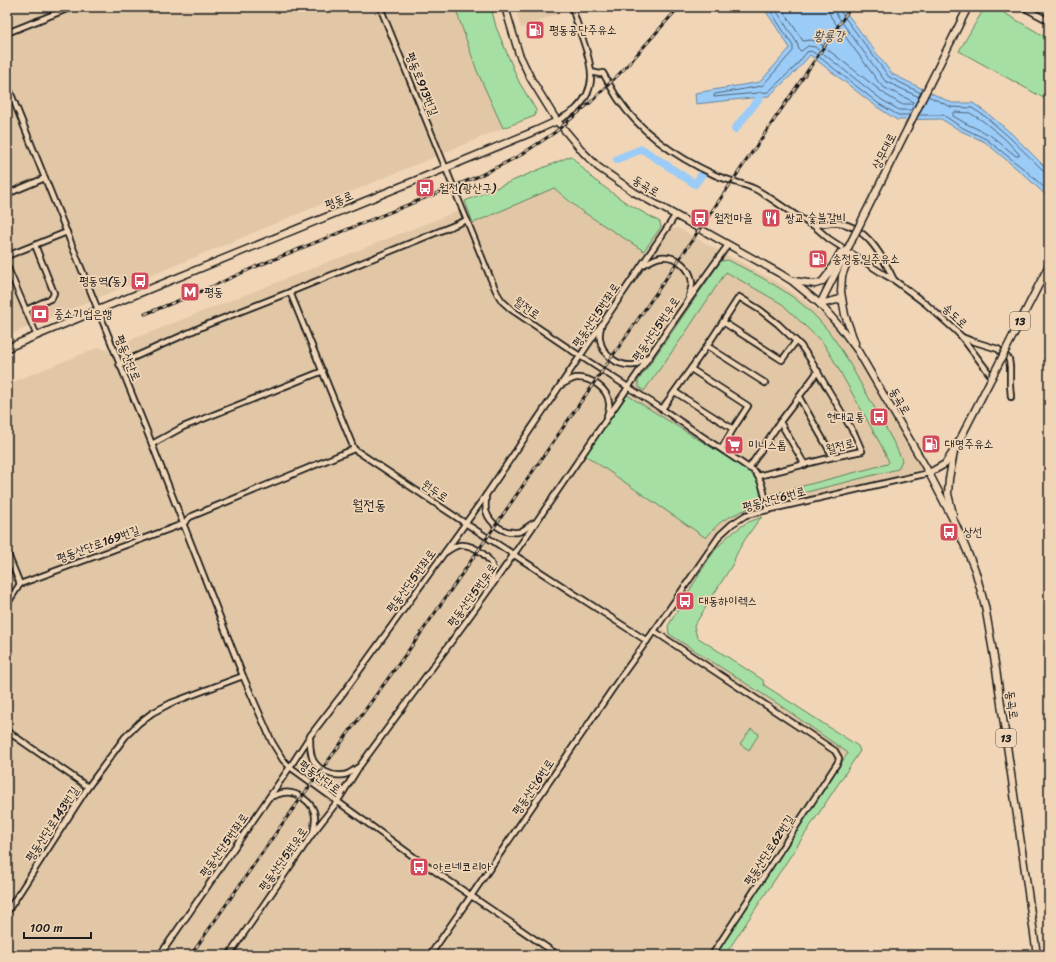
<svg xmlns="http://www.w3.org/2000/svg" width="1056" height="962" viewBox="0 0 1056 962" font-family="Sriracha,'Poor Story',sans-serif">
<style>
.built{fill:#e1c7a6}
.green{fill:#a5dfa4;stroke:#607e60}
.water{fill:#9bcbf7;stroke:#68859f}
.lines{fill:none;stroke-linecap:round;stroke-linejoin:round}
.shore{stroke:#4f6274;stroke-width:1}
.river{stroke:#9bcbf7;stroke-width:8}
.minor-casing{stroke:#1c1c1c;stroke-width:8}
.major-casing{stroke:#1c1c1c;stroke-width:9}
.minor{stroke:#f0d6b7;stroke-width:4.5}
.major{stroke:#f0d6b7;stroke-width:6}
.rail-casing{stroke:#1c1c1c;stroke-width:3}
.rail{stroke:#f0d6b7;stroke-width:1.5;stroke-dasharray:4.5;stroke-linecap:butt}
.major-bridge-casing{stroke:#1c1c1c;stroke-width:9;stroke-linecap:butt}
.major-bridge{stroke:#f0d6b7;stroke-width:6}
.labels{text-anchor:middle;stroke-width:3.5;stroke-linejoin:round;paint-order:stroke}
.shield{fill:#f0d6b7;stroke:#5c544a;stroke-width:1}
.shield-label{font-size:11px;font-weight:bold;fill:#1c1c1c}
.poi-label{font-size:12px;fill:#1c1c1c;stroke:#f0d6b7;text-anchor:start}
.street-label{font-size:12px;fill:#1c1c1c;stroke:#f0d6b7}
.water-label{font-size:13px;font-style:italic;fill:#3c4853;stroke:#f0d6b7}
.quarter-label{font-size:14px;fill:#1c1c1c;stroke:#f0d6b7}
</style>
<rect width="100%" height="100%" fill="#f0d6b7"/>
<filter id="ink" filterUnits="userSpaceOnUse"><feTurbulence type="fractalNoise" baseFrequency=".025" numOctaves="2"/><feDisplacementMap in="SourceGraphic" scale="8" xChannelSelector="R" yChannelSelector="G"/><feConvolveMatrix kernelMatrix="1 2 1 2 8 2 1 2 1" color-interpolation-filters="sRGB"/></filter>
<g filter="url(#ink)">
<!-- built -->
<g class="built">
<path d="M7 7H455L477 71 503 128 7 336Z"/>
<path d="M515 7H566L567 10 521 28Z"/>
<path d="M554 188 566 199 610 230 652 256 671 229 678 228 782 285 841 328 929 473 746 515 720 535 659 624 669 634 778 704 848 753 714 955H7V388L17 380 100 347 105 350 468 207 473 223Z"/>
</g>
<!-- green -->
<g class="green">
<path d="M455 7H491L496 27 519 82 536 110 535 116 503 128 477 71Z"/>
<path d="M985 7H994L1049 39V101L959 51Z"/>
<path d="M571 156 593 179 625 202 660 222 661 227 644 251 580 210 554 188 473 223 465 201Z"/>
<path d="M728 260C757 275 788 290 812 313 834 334 848 360 862 386 874 406 885 426 896 447L902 460 898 469 779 499 772 494 887 464 889 462 881 445 833 359 823 343 782 304 726 272 684 335 644 391 639 387 638 381 721 261Z"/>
<path d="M627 395 746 469C758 479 758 483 761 498 756 508 735 513 724 520 717 524 712 531 706 538L585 455Z"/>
<path d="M762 517C755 524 735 552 734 562L694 626 697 637 763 680 764 685 858 746 860 751 725 955H714L848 753 778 704 669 634 668 626 708 560 716 549 728 536 746 523Z"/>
<path d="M751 729 759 734 749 750 740 744Z"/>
</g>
<!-- water -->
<path class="water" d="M763 7H842L892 74 952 103H973L988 114 1011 133 1049 171V198L1022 173 985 142 961 131 941 119 897 120 877 107 810 55 797 70 769 96 696 104 695 93 760 82 790 48Z"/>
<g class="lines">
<!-- shore -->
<g class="shore">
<path d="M768 7 793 46V51L762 86 715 94 714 95V97L768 92 794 68 807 52 810 51 813 52 879 104 898 115H910"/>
<path d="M774 7 797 43 799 50 801 51 808 46 815 47 882 100 899 110H912"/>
<path d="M781 7 803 41 811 40 818 42 886 95 901 104H912L913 102 912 101 885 88 880 84 831 17 829 12 828 7"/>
<path d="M834 7 836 14 885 81 919 97"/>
<path d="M839 7 840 11 889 77 921 93"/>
<path d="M928 96 951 107 972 108 986 117 1008 136 1045 172 1049 173"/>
<path d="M955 112 970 113 983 121 1005 139 1019 154V156H1016L990 135 965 123 953 116V114Z"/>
<path d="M919 115H943L963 128 986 139 1025 170 1049 192"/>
</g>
<!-- river -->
<g class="river">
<path d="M735 129 760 97"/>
<path d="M617 159 642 149 695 184 703 173"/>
</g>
<defs>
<g id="minor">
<path d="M380 7 490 277 497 293 502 301 512 310 580 356 662 409 749 468C762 472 765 498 768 510"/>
<path d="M1023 7 1049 21"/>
<path d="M7 33 72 7"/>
<path d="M591 72 600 74 603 73C608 82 613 91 618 99 642 134 678 158 715 175 728 181 743 183 755 189 772 198 786 210 802 219 805 221 809 224 812 225 817 226 831 222 839 223 867 227 883 257 894 280"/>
<path d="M7 84 152 444 243 676 272 742 283 760 290 767 414 857 558 955"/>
<path d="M557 121C563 117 570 114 576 109 598 88 592 66 583 40 579 29 575 18 572 7"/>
<path d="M7 194 45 178"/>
<path d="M813 225 829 239 885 275 894 280 926 304 954 329 961 336 992 377"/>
<path d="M7 256 67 232"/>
<path d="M643 265C649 262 654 258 661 257 676 255 691 268 692 283 692 288 689 293 689 298"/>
<path d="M7 266 37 336"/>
<path d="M290 292 354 449 465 523 647 641"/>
<path d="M26 310 52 298 54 293 35 245"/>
<path d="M723 322 782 360 796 341"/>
<path d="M601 327C600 331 599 335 600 339 602 355 618 367 634 365 638 364 645 358 650 356"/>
<path d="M962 337 972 341 998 349 1009 359 1010 367V385L1011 397"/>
<path d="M707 346 765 383"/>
<path d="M119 364 206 325 290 292 467 220"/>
<path d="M691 369 748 406 733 429 722 448"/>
<path d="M561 385C566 382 571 379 576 378 590 377 608 388 609 403 610 407 608 412 607 416"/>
<path d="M675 392 733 429"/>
<path d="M799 397 833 457"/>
<path d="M662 409 707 346 739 297 760 310 778 324 801 346 810 359 855 435 862 451 833 457 758 476"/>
<path d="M780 422 805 465"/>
<path d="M152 444 183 427 323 371"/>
<path d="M749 468 780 422 799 397 818 371"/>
<path d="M486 495C486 500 485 506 486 511 490 524 504 534 518 532 525 531 528 525 534 523"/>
<path d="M7 552 20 584"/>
<path d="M446 552C450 549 455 546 460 545 474 544 494 558 493 573 493 577 491 581 491 586"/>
<path d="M7 604 20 584 183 524 190 517 354 449"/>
<path d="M654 631 835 751 839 758 838 762 712 955"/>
<path d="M7 731 88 787"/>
<path d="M310 738C310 745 310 753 313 760 319 770 331 777 343 775 348 775 353 771 357 768"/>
<path d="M270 797C273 796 278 794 282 793 296 790 314 802 315 817 315 822 314 828 313 833"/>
<path d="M7 912 88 787 125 737 139 723 152 713 171 703 243 676"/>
<path d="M160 955 290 767 310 736 344 692 486 495 675 216"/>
<path d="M229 955 313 833 337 802 359 767C411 696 464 626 514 554 586 451 654 346 728 245"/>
<path d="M430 955 471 896 620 678 659 624 720 535 732 524 746 515 929 473"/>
</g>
<g id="major">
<path d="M505 7 519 54 531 79 557 121 584 153 598 167 634 192 779 273 792 281 820 304 841 328 858 351 929 473 956 525 975 570 985 606 996 669 1037 955"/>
<path d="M847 250 849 257 842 276 841 292 845 315 855 343"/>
<path d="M794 281 815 284 822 282 829 273 840 253 847 250"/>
<path d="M820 304 847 250"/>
<path d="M820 304 841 299"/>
<path d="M7 348 98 310 446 168 535 131 557 121"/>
<path d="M929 473 945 464 955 449 992 377"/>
<path d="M953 514 948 494 949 479 954 452"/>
</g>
</defs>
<!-- minor casing -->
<use href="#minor" class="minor-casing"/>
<!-- major casing -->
<use href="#major" class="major-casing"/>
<!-- minor -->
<use href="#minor" class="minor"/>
<!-- major -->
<use href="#major" class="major"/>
<defs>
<g id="rail">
<path d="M145 314 195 294 255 267 479 176 519 156 554 133 591 102 624 69 679 7"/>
<path d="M191 955 280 827 419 636 663 283 851 7"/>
</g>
</defs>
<!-- rail casing -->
<use href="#rail" class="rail-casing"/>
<!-- rail -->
<use href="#rail" class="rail"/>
<defs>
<g id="major-bridge">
<path d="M847 250 968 7"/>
<path d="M992 377 1049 265"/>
</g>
</defs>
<!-- major-bridge casing -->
<use href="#major-bridge" class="major-bridge-casing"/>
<!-- major-bridge -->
<use href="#major-bridge" class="major-bridge"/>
</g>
</g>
<!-- icons -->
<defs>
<symbol id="fuel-square" viewBox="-11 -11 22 22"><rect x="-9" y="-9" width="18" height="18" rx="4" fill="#d1495b" stroke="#f0d6b7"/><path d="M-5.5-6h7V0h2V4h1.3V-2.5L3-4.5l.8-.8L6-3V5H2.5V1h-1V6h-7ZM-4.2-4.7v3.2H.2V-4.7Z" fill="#fff"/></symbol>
<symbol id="bus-square" viewBox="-11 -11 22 22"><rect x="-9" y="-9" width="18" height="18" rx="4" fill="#d1495b" stroke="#f0d6b7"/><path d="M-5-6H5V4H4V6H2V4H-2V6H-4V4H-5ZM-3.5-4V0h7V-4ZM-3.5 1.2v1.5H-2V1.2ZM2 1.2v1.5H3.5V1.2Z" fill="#fff"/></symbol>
<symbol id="restaurant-square" viewBox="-11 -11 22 22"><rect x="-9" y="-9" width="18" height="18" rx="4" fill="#d1495b" stroke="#f0d6b7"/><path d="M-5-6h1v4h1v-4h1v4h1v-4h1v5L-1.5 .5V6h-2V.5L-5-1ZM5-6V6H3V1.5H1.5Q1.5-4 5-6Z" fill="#fff"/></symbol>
<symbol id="metro-square" viewBox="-11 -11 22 22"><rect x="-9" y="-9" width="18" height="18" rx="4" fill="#d1495b" stroke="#f0d6b7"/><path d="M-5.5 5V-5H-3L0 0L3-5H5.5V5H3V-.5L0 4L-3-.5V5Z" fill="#fff"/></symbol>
<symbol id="bank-square" viewBox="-11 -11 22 22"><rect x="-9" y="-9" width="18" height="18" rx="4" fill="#d1495b" stroke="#f0d6b7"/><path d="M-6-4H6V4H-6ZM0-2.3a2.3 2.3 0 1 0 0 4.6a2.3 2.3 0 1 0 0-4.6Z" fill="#fff"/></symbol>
<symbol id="supermarket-square" viewBox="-11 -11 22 22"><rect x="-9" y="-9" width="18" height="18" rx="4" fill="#d1495b" stroke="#f0d6b7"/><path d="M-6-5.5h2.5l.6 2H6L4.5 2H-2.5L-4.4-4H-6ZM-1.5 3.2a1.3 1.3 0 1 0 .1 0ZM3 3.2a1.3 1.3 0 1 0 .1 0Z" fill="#fff"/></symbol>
</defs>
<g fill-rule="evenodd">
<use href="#fuel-square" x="524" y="19" width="22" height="22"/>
<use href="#bus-square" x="414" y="177" width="22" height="22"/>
<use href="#bus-square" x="689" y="207" width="22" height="22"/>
<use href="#restaurant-square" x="760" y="207" width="22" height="22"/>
<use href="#fuel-square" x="807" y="248" width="22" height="22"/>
<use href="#bus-square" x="129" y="270" width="22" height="22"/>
<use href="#metro-square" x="179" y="281" width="22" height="22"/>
<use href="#bank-square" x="29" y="303" width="22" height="22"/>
<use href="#bus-square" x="868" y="406" width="22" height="22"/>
<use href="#fuel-square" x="920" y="433" width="22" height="22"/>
<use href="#supermarket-square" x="723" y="434" width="22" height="22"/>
<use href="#bus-square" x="938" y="521" width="22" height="22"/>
<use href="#bus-square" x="674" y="590" width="22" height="22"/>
<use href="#bus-square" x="408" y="856" width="22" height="22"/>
</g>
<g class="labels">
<!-- shield labels -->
<g class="shield">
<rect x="1010" y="312" width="20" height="18" rx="3"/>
<rect x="996" y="729" width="20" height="18" rx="3"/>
</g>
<g class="shield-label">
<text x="1020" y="325">13</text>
<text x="1006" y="742">13</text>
</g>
<!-- poi labels -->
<g class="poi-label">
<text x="549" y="34">평동공단주유소</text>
<text x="439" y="192">월전(광산구)</text>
<text x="714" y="222">월전마을</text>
<text x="785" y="222">쌍교 숯불갈비</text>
<text x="832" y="263">송정동일주유소</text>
<text x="126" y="285" text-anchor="end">평동역(동)</text>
<text x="204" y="296">평동</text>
<text x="54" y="318">중소기업은행</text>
<text x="865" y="421" text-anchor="end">현대교통</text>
<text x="945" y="448">대명주유소</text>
<text x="748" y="449">미니스톱</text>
<text x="963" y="536">상선</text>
<text x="699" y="605">대동하이렉스</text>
<text x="433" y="871">아르네코리아</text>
</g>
<!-- street labels -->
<g class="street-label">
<text transform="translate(422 84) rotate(68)" y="4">평동로913번길</text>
<text transform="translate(884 151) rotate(-63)" y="4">상무대로</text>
<text transform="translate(646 186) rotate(31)" y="4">동곡로</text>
<text transform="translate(339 200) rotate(-22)" y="4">평동로</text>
<text transform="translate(527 308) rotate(36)" y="4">월전로</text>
<text transform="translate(596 315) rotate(-56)" y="4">평동산단5번좌로</text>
<text transform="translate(955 316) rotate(43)" y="4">송도로</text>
<text transform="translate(656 329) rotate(-56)" y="4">평동산단5번우로</text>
<text transform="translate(128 358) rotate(68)" y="4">평동산단로</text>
<text transform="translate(900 401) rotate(60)" y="4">동곡로</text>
<text transform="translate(840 446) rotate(-14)" y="4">월전로</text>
<text transform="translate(435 491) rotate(34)" y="4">원두로</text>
<text transform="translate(774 499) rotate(-15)" y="4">평동산단6번로</text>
<text transform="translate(98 544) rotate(-20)" y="4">평동산단로169번길</text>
<text transform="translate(411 581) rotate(-54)" y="4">평동산단5번좌로</text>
<text transform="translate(472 595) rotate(-54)" y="4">평동산단5번우로</text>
<text transform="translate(1012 705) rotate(82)" y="4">동곡로</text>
<text transform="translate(320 777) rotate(36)" y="4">평동산단로</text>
<text transform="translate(533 787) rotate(-56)" y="4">평동산단6번로</text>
<text transform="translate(52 824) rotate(-57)" y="4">평동산단로143번길</text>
<text transform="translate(224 845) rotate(-55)" y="4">평동산단5번좌로</text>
<text transform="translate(769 850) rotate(-57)" y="4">평동산단로62번길</text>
<text transform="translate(283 859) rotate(-55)" y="4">평동산단5번우로</text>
</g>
<!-- water labels -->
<g class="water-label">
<text x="829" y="40">황룡강</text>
</g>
<!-- quarter labels -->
<g class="quarter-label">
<text x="369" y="510">월전동</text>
</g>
</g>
<!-- margin -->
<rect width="1056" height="962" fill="none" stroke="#f0d6b7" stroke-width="24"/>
<rect x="12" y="12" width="1032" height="938" fill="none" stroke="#1c1c1c" stroke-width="1.5" filter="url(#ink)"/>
<!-- scale -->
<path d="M24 932v6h67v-6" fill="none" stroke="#1c1c1c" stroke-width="2"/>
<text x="30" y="932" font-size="12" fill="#1c1c1c" stroke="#f0d6b7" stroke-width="3" paint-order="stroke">100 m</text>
</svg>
